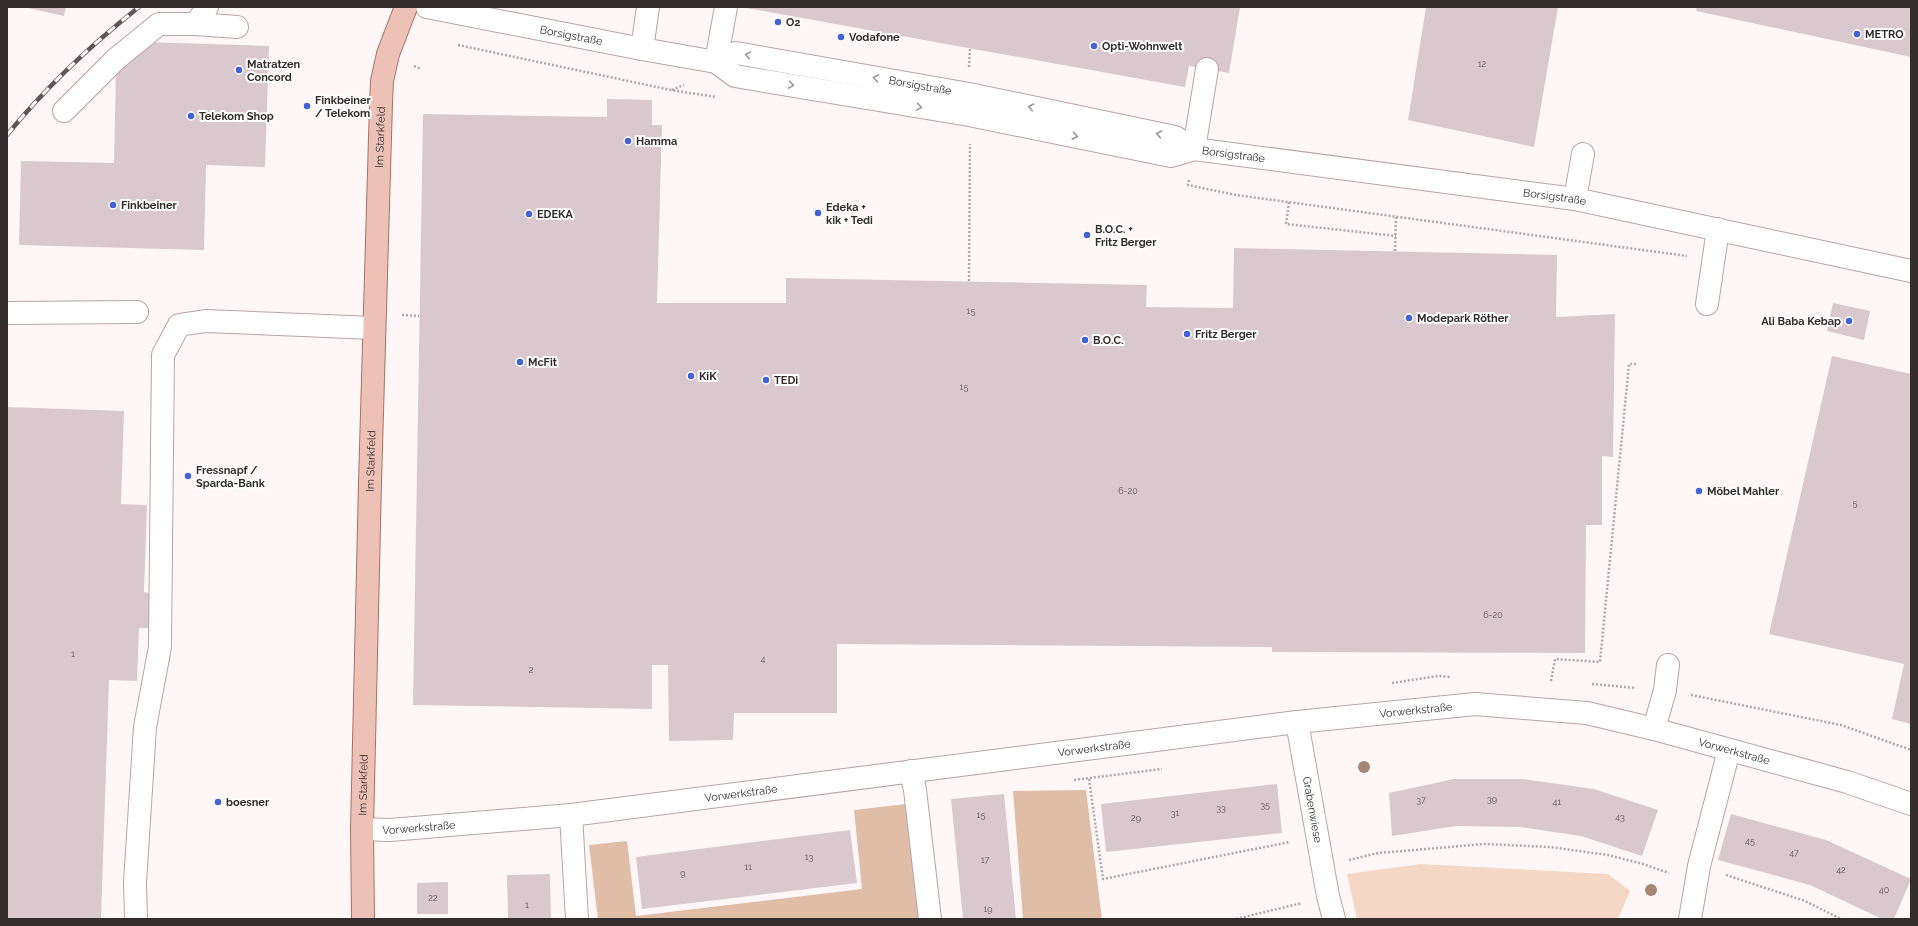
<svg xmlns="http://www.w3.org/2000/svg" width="1918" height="926" viewBox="0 0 1918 926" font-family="Raleway,sans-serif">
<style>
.green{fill:#f4d7c5}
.forest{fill:#e0bda7}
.building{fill:#dac8cf}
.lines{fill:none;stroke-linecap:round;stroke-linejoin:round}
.minor-casing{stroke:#b8a4a6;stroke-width:24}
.major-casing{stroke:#a67268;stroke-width:24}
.path{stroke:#afa7a8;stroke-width:2.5;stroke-dasharray:2 2;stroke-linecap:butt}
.minor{stroke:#fff;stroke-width:22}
.major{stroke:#eec1b7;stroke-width:22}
.rail-casing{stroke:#5f5757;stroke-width:4.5}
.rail{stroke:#fff;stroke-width:3;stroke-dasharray:9;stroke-linecap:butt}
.tree{fill:#a48774}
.oneway{stroke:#9a9696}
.poi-dot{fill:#4262d5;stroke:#fff;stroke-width:1.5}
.labels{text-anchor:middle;stroke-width:4;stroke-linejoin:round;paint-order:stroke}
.number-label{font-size:9px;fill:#5e5456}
.poi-label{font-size:11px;font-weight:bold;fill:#342d2d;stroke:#fff;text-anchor:start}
.street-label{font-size:11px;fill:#342d2d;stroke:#fff}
</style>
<rect width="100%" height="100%" fill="#fff6f7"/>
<!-- green -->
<path class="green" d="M1421 864 1608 874 1630 891 1618 919H1357L1347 874Z"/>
<!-- forest -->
<g class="forest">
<path d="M1086 790 1102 919H1023L1013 791Z"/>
<path d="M906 804 920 919H598L589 845 627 841 636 916 862 889 854 810Z"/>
</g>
<!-- building -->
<g class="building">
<path d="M23 7H66L64 16Z"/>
<path d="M741 7H1240L1229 73 1189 66 1185 87Z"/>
<path d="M1426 7H1558L1534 147 1408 120Z"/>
<path d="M1697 7H1911V57L1696 11Z"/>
<path d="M144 42 269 46 265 167 206 165 204 250 19 245 21 161 114 163 116 69Z"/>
<path d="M607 99 652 100V125H662L657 303H786V278L1147 285 1146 307 1233 308 1234 248 1557 255 1556 317 1615 314 1613 457 1602 456V525H1586L1585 653 1272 652V647L837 644V713H734L733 740 669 741 668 665H652V709L413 705 423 114 607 117Z"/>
<path d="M1833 303 1870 311 1864 340 1827 331Z"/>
<path d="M1832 356 1911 374V724L1892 719 1904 664 1769 634Z"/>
<path d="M7 407 124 411 121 504 147 505 144 592 153 594 152 628H139L137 681 109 680 101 919H7Z"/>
<path d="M1454 779H1522L1594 789 1658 810 1642 856 1581 836 1520 827 1456 826 1392 836 1389 793Z"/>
<path d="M1277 784 1282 833 1106 852 1101 804Z"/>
<path d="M1004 794 1016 919H963L951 799Z"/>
<path d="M1731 814 1826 840 1911 879 1894 919H1882L1810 885 1718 860Z"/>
<path d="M850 830 857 883 642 909 636 857Z"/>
<path d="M550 874 551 919H508L507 875Z"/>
<path d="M448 882V914H417V883Z"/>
</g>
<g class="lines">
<defs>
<g id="minor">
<path d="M207 7 196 24 237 27"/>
<path id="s1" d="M427 7 642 49 716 62 735 76 969 115 1171 156 1194 149 1575 199 1911 271"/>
<path d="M642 49 648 7"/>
<path id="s2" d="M716 62 736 53 969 94 1175 137 1194 149"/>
<path d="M716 62 726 7"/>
<path d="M64 111 116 59 159 24H196"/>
<path d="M1194 149 1207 69"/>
<path d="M1575 199 1583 154"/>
<path d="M1707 304 1718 229"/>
<path d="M7 313 137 312"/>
<path id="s3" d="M1297 722 1328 896 1334 919"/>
<path d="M1654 729 1665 690 1668 665"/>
<path d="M911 771 915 790 930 919"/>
<path d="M571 815 577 919"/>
<path id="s4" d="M362 829 390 830 571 815 1297 722 1475 704 1587 713 1654 729 1847 782 1911 804"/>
<path d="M136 919 135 883 145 727 160 647 163 355 179 325 205 321 374 328"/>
<path d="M1690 919 1699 866 1729 750"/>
</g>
<g id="major">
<path id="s5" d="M363 919 362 829 370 482 381 103 382 81 388 54 406 7"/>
</g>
</defs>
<!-- minor casing -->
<use href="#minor" class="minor-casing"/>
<!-- major casing -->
<use href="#major" class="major-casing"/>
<!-- path -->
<g class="path">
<path d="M458 45 671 90 716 97"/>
<path d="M414 66 421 69"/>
<path d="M969 67 970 49"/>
<path d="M672 90 684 85"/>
<path d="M1189 180 1188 185 1236 195 1687 256"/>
<path d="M1289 202 1286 224 1396 236"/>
<path d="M1395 251 1396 216"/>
<path d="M969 281 970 144"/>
<path d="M402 315 419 316"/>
<path d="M1551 681 1555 659 1600 662 1629 364H1638"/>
<path d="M1392 683 1438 676 1451 677"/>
<path d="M1592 684 1636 688"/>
<path d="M1691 695 1841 725 1911 750"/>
<path d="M1089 779 1103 879 1290 842"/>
<path d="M1074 780 1162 769"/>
<path d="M1349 860 1378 853 1485 844 1550 847 1608 855 1643 864 1669 873"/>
<path d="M1726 875 1805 901 1841 919"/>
<path d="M1236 919 1302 903"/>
</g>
<!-- minor -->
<use href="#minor" class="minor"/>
<!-- major -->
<use href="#major" class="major"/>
<defs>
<path id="rail" d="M7 135C46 87 91 45 139 7"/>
</defs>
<!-- rail casing -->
<use href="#rail" class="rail-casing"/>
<!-- rail -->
<use href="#rail" class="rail"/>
</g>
<!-- trees -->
<g class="tree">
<circle cx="1364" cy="767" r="6"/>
<circle cx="1651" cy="890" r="6"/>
</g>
<!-- one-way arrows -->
<defs><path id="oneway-chevron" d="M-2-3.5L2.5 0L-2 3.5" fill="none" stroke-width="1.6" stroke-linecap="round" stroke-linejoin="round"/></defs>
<g class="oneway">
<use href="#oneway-chevron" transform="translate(748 55) rotate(-170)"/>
<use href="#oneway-chevron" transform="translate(876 78) rotate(-170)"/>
<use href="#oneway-chevron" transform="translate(791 85) rotate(9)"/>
<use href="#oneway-chevron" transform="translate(919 107) rotate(10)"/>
<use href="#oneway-chevron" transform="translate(1031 107) rotate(-168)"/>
<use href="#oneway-chevron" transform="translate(1159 134) rotate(-168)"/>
<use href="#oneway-chevron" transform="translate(1075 136) rotate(11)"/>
</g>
<!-- markers -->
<g class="poi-dot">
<circle cx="778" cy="22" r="4"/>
<circle cx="1857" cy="34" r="4"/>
<circle cx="841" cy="37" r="4"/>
<circle cx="1094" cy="46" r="4"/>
<circle cx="239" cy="70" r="4"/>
<circle cx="307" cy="106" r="4"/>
<circle cx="191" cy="116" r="4"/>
<circle cx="628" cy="141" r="4"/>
<circle cx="113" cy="205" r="4"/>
<circle cx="818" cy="213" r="4"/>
<circle cx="529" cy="214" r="4"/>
<circle cx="1087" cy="235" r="4"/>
<circle cx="1409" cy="318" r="4"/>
<circle cx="1849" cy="321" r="4"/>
<circle cx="1187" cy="334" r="4"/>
<circle cx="1085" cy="340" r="4"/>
<circle cx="520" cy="362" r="4"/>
<circle cx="691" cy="376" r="4"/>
<circle cx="766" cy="380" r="4"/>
<circle cx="188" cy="476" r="4"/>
<circle cx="1699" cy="491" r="4"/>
<circle cx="218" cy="802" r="4"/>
</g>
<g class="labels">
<!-- number labels -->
<g class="number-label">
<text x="1482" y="67">12</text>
<text x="971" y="314">15</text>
<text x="964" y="390">15</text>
<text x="1128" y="494">6-20</text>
<text x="1855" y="506">5</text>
<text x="1493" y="618">6-20</text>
<text x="73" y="657">1</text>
<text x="763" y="662">4</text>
<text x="531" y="673">2</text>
<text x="1492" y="802">39</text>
<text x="1421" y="803">37</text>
<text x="1557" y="805">41</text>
<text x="1265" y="808">35</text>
<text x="1221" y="811">33</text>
<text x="1175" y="816">31</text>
<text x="981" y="818">15</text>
<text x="1620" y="820">43</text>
<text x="1136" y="821">29</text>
<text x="1750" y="844">45</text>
<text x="1794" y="856">47</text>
<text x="809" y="860">13</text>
<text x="985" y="863">17</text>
<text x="748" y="870">11</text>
<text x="1841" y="873">42</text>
<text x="683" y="876">9</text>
<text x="1884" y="893">40</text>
<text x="433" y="901">22</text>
<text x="527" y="908">1</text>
<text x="988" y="912">19</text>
</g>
<!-- poi labels -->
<g class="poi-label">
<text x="786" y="26">O2</text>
<text x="1865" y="38">METRO</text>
<text x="849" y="41">Vodafone</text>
<text x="1102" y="50">Opti-Wohnwelt</text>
<text x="247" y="68">Matratzen<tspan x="247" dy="13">Concord</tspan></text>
<text x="315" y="104">Finkbeiner<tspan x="315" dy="13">/ Telekom</tspan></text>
<text x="199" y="120">Telekom Shop</text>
<text x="636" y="145">Hamma</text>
<text x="121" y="209">Finkbeiner</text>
<text x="826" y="211">Edeka +<tspan x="826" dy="13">kik + Tedi</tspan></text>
<text x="537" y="218">EDEKA</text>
<text x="1095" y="233">B.O.C. +<tspan x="1095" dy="13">Fritz Berger</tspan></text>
<text x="1417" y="322">Modepark Röther</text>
<text x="1841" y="325" text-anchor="end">Ali Baba Kebap</text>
<text x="1195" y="338">Fritz Berger</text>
<text x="1093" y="344">B.O.C.</text>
<text x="528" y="366">McFit</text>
<text x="699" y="380">KiK</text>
<text x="774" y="384">TEDi</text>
<text x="196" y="474">Fressnapf /<tspan x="196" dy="13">Sparda-Bank</tspan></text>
<text x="1707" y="495">Möbel Mahler</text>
<text x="226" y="806">boesner</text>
</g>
<!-- street labels -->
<g class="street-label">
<text dy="4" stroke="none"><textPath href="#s1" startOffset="147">Borsigstraße</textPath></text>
<text dy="4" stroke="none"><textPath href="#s2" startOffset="209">Borsigstraße</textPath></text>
<text dy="4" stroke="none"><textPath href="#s5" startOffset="782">Im Starkfeld</textPath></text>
<text dy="4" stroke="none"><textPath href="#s1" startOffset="825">Borsigstraße</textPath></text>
<text dy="4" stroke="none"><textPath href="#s1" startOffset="1149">Borsigstraße</textPath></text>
<text dy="4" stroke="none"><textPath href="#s5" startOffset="458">Im Starkfeld</textPath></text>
<text dy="4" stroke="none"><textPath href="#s4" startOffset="1061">Vorwerkstraße</textPath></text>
<text dy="4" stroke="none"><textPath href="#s4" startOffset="737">Vorwerkstraße</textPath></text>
<text dy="4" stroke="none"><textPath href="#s4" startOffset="1385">Vorwerkstraße</textPath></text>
<text dy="4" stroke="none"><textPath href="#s5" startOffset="134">Im Starkfeld</textPath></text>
<text dy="4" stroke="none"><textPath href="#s4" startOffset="381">Vorwerkstraße</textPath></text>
<text dy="4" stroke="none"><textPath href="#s3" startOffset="89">Grabenwiese</textPath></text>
<text dy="4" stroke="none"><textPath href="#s4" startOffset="57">Vorwerkstraße</textPath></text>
</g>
</g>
<!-- border -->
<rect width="1918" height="926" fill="none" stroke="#342d2d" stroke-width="16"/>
</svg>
